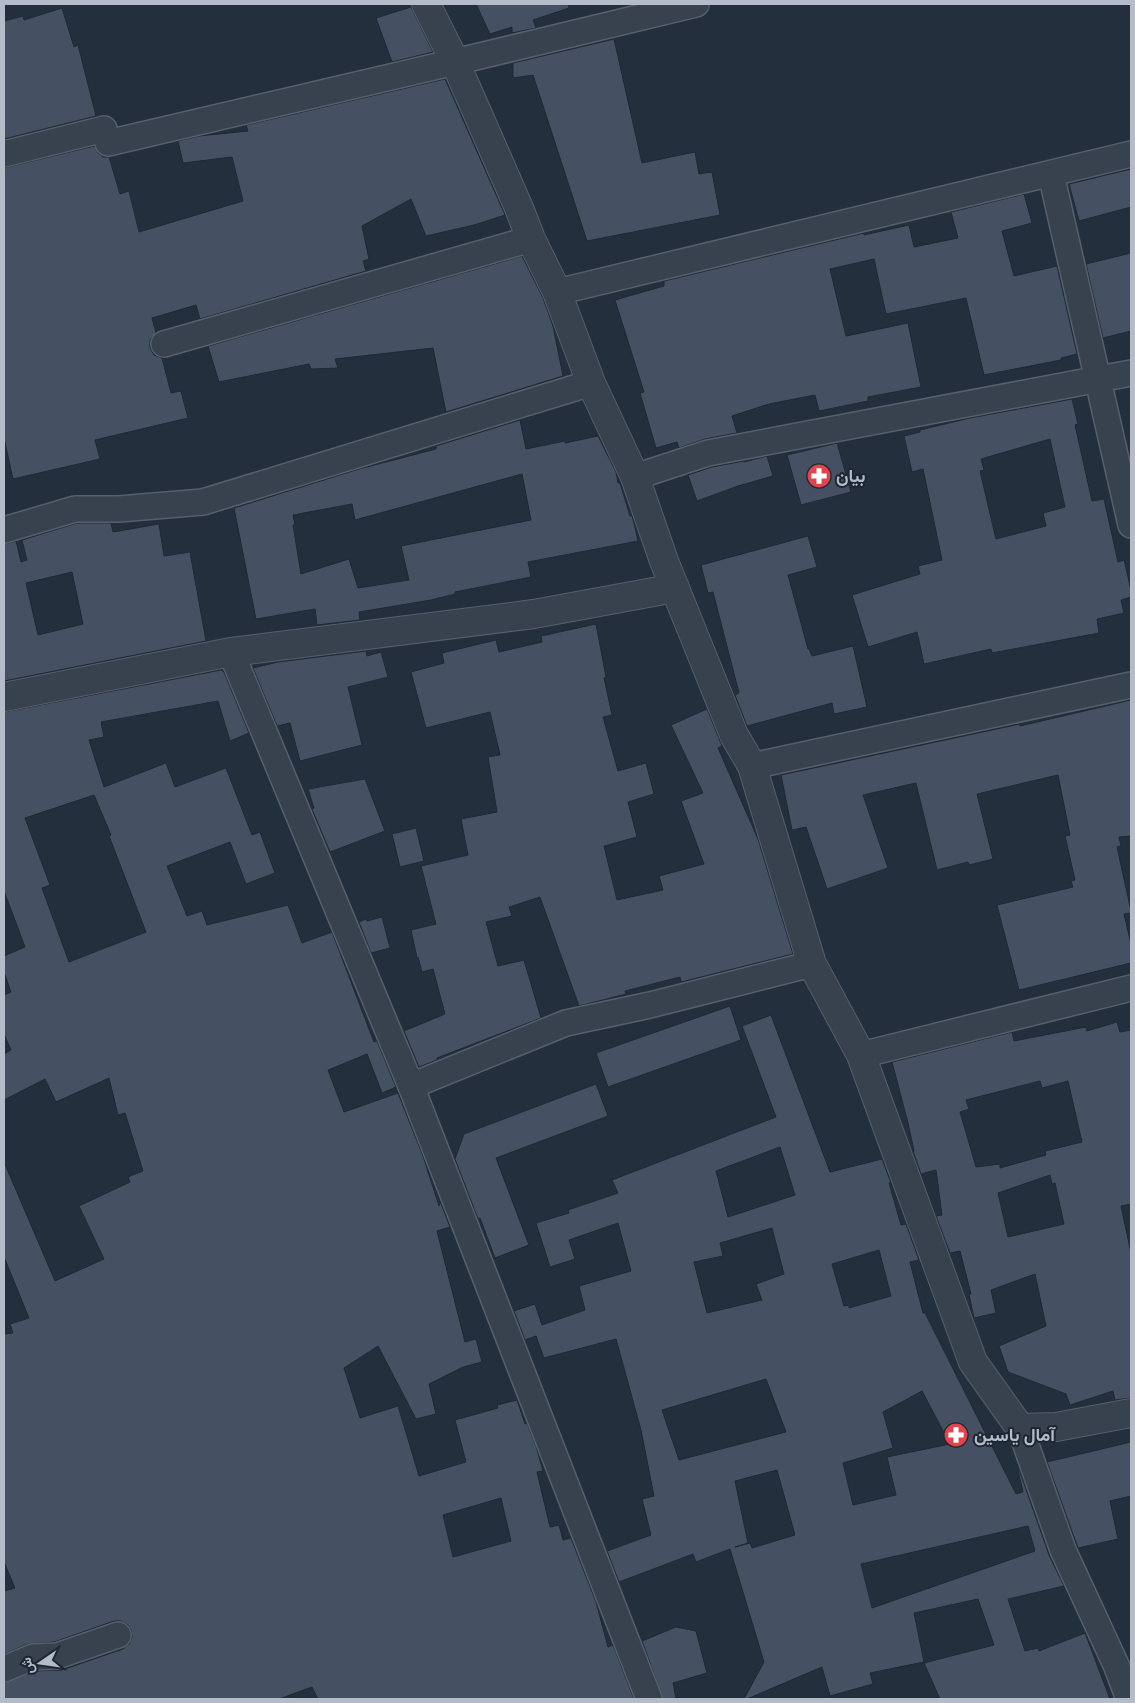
<svg xmlns="http://www.w3.org/2000/svg" width="1135" height="1703" viewBox="0 0 1135 1703" font-family="Inter,Vazirmatn,sans-serif">
<style>
.building{fill:#455162;stroke:#1f2835;fill-rule:evenodd}
.lines{fill:none;stroke-linecap:round;stroke-linejoin:round}
.minor-casing{stroke:#565f6c;stroke-width:28}
.tertiary-casing{stroke:#565f6c;stroke-width:30}
.minor{stroke:#38414e;stroke-width:25}
.tertiary{stroke:#38414e;stroke-width:28}
.labels{text-anchor:middle;stroke-width:4;stroke-linejoin:round;paint-order:stroke}
.poi-label{font-size:18px;font-weight:bold;fill:#b4bcc9;stroke:#1d2633;text-anchor:start}
</style>
<rect width="100%" height="100%" fill="#242f3e"/>
<!-- building -->
<g class="building">
<path d="M476 4H568L569 8 533 20 536 28 512 33V27L490 34Z"/>
<path d="M411 7 433 52 392 62 376 18Z"/>
<path d="M62 8 74 47 78 45 96 116 4 139V21L23 16 24 20Z"/>
<path d="M614 39 642 163 695 152 699 174 712 172 720 215 587 241 533 75 513 78V63Z"/>
<path d="M445 79 505 215 474 225 426 236 411 199 362 226 369 259 363 261 366 271 200 319 196 305 152 318 156 333 150 340V348L154 355 162 358 171 393 181 391 188 418 95 440 100 459 13 479 4 438V168L94 146 98 153 103 157H109L120 194 129 191 139 232 243 201 232 157 183 163 178 141 199 136 248 131 246 125Z"/>
<path d="M1131 169V207L1079 221 1069 184Z"/>
<path d="M1024 194 1032 223 1002 231 1014 276 1057 266 1077 354 1061 358V360L984 375 966 298 886 314 874 259 830 269 846 336 908 323 921 387 868 397V401L819 411 815 395 769 404 732 416 737 433 705 439 679 448 677 442 656 448 640 393 644 392 615 300 664 286V281L864 233V235L909 225 914 247 958 238 951 212Z"/>
<path d="M1131 253V331L1103 338 1086 264Z"/>
<path d="M522 256 543 298 553 326 563 376 446 412 433 348 335 359 338 368 311 369 309 364 219 382 208 346Z"/>
<path d="M1072 399 1078 424 1075 425 1092 501 1104 499 1118 562 1124 560 1131 590V597L1121 600 1124 613 1097 619 1099 633 992 653 991 649 924 664 917 632 868 647 852 595 920 574 918 566 942 560 923 469 912 472 904 436 920 432V430L970 418ZM1050 439 1065 507 1043 513 1046 526 996 539 980 471 984 470 981 459Z"/>
<path d="M520 420 526 449 565 441V443L598 436 616 472 618 483H620L630 516H632L634 523 638 541 528 562 531 577 455 592V594L431 600 359 612 360 620 317 625 315 609 256 619 234 508 359 469 436 449V446ZM522 474 531 520 401 546 409 580 358 588 349 559 301 574 293 525H295L293 515 352 504 355 520Z"/>
<path d="M837 443 851 492 801 505 787 455Z"/>
<path d="M767 456 773 476 738 486 697 501 688 475 712 467 744 461V462Z"/>
<path d="M77 523H111L113 532 159 524 164 556 190 552 206 641 4 681V544L16 541 21 562 27 560 22 540ZM72 572 83 624 38 635 26 583Z"/>
<path d="M808 536 817 567 788 575 808 649H809L812 656 853 646 867 707 834 714 832 703 747 726 735 695 739 693 713 592 708 593 701 565Z"/>
<path d="M596 624 606 677 604 678 612 715 603 717 618 771 646 763 654 794 628 802 637 837 604 846 617 900 663 890 659 876 704 864 681 801 703 793 671 725 707 709 722 746 718 748 758 839 793 954 681 982 680 977 625 991 626 994 579 1006 540 897 509 907 512 916 486 922 498 966 524 960 541 1018 437 1058V1060L419 1067 404 1031 445 1014 433 969 422 972 418 957 417 958 411 930 436 924 421 866 468 855 461 819 497 812 488 757 500 755 490 712 426 728 411 672 444 663 442 653 496 640 499 652 542 642 541 636Z"/>
<path d="M366 651 367 656 381 652 388 677 348 687 362 745 300 761 290 723 277 726 253 668 278 662Z"/>
<path d="M221 670 224 672 249 733 230 741 218 701 101 722 104 737 89 740 104 787 166 763 175 787 226 768 252 835 260 832 275 873 246 884 230 842 167 866 187 916 202 911 207 925 288 905 302 943 332 932 374 1042 377 1041 396 1087 382 1093 367 1054 328 1070 344 1112 398 1093 423 1156 439 1206 440 1201 450 1227 437 1231 465 1342 476 1339 482 1362 463 1367 429 1384 436 1414 416 1419 378 1346 344 1368 360 1418 398 1406 419 1476 466 1462 455 1420 498 1408 497 1405 517 1400 525 1424 527 1423 536 1446 543 1471 537 1472 550 1527 559 1525 563 1540 571 1538 596 1602 608 1647 613 1645 634 1699H318L312 1687 279 1699H4V1683L36 1671 62 1670 123 1649 129 1644 132 1637 131 1630 128 1625 121 1621H114L54 1642 28 1644 4 1654V1591L15 1588 4 1562V1334L13 1333 10 1324 29 1318 4 1257V1162L55 1281 104 1259 79 1206 130 1182 128 1177 143 1171 125 1113 118 1115 109 1078 56 1102 45 1079 4 1100V1054L11 1050 4 1034V995L11 992 4 972V956L25 947 4 891V712ZM94 795 111 835 109 836 146 932 69 962 42 888 50 885 25 818ZM501 1498 511 1541 453 1557 443 1515Z"/>
<path d="M1131 700V836L1119 837 1121 846 1117 847 1131 911V913L1124 914 1131 944V963L1019 990 997 905 1073 887 1071 881 1075 880 1065 836 1070 835 1058 775 977 794 993 859 969 865 968 862 937 870 916 783 863 795 888 868 827 889 806 827 792 830 781 775 1020 724V726Z"/>
<path d="M365 779 385 831 330 852 312 809 314 808 308 789Z"/>
<path d="M416 828 424 861 400 867 392 834Z"/>
<path d="M382 917 390 948 371 953 359 922 366 919 367 921Z"/>
<path d="M730 1006 741 1040 608 1087 596 1053Z"/>
<path d="M771 1015 830 1172 882 1159 891 1183H889L901 1225 906 1224 919 1260 910 1262 923 1313H925L1016 1494 1023 1492 1018 1470 1019 1469 1049 1555 1064 1586 1008 1599 1025 1651 1038 1648 1039 1651 1085 1633 1110 1699H940L924 1663 994 1645 978 1599 914 1613 924 1662 870 1673 873 1684 830 1696 822 1667 747 1699H744L764 1662 730 1549 696 1562 693 1554 619 1582 607 1551 651 1535 642 1499 654 1496 641 1430 616 1339 544 1358 536 1336 525 1340 514 1311 535 1304 542 1325 585 1310 579 1286 631 1271 618 1223 569 1240 575 1259 550 1267 536 1223 569 1213 568 1210 618 1193 612 1180 776 1117 742 1026ZM780 1147 795 1195 728 1217 716 1171ZM772 1228 784 1274 756 1284 762 1300 707 1313 694 1262 723 1256 720 1243ZM879 1250 891 1296 849 1308V1305L844 1306 832 1264ZM766 1379 786 1432 679 1460 662 1410ZM922 1391 950 1444 887 1457 896 1495 853 1505 843 1463 893 1448 883 1412ZM777 1470 795 1535 752 1548 750 1543 735 1547 748 1543 735 1481ZM1028 1526 1035 1551 872 1608 861 1564Z"/>
<path d="M1117 1022 1120 1032 1131 1030V1204L1121 1206 1131 1253V1398L1115 1400 1113 1391 1070 1405 1066 1394 1008 1372 999 1346 1046 1326 1035 1274 991 1290 996 1313 974 1318 969 1294H971L960 1251 950 1253 936 1216 942 1215 936 1170 921 1174 913 1151H914L908 1123 892 1062 1012 1032 1014 1041 1086 1027 1087 1031ZM1040 1081 1042 1088 1068 1081 1082 1142 1045 1151 1046 1155 1000 1168V1164L976 1167 960 1112 969 1109 966 1100ZM1050 1175 1052 1184 1055 1183 1064 1224 1008 1237 998 1193Z"/>
<path d="M596 1084 608 1116 496 1158 529 1245 495 1258 480 1218 478 1219 455 1159 464 1134Z"/>
<path d="M1131 1442V1496L1110 1501 1118 1539 1078 1548 1047 1462Z"/>
<path d="M676 1627 696 1631 707 1673 673 1683 676 1699H663L642 1641Z"/>
</g>
<g class="lines">
<defs>
<g id="minor">
<path d="M108 143 455 62 696 4"/>
<path d="M4 154 104 129"/>
<path d="M1051 174 1131 525"/>
<path d="M557 292 1131 154"/>
<path d="M164 344 531 239"/>
<path d="M635 477 708 453 1131 373"/>
<path d="M4 530 75 509H119L203 502 591 383"/>
<path d="M231 652 411 1086 649 1699"/>
<path d="M752 766 1131 685"/>
<path d="M861 1055 1131 988"/>
<path d="M411 1086 566 1023 650 1005 812 964"/>
<path d="M1020 1428 1063 1550 1117 1667 1129 1699"/>
<path d="M4 1669 33 1657 57 1656 118 1635"/>
</g>
<g id="tertiary">
<path d="M426 4 455 62 519 208 531 239 557 292 591 383 635 477 664 561 734 735 752 766 812 964 861 1055 973 1362 1020 1428 1056 1427 1131 1413"/>
<path d="M4 697 231 652 534 614 675 588"/>
</g>
</defs>
<!-- minor casing -->
<use href="#minor" class="minor-casing"/>
<!-- tertiary casing -->
<use href="#tertiary" class="tertiary-casing"/>
<!-- minor -->
<use href="#minor" class="minor"/>
<!-- tertiary -->
<use href="#tertiary" class="tertiary"/>
</g>
<!-- icons -->
<defs>
<symbol id="pharmacy-disc" viewBox="-11 -11 22 22"><circle r="9.5" fill="#e0444e" stroke="#1d2633"/><path d="M-2-6h4v4h4v4h-4v4h-4v-4h-4v-4h4Z" fill="#fff"/></symbol>
</defs>
<g fill-rule="evenodd">
<use href="#pharmacy-disc" x="805" y="462" width="28" height="28"/>
<use href="#pharmacy-disc" x="942" y="1421" width="28" height="28"/>
</g>
<g class="labels">
<!-- poi labels -->
<g class="poi-label">
<text x="836" y="482">بيان</text>
<text x="974" y="1441">آمال ياسين</text>
</g>
</g>
<!-- border -->
<rect width="1135" height="1703" fill="none" stroke="#b4bcc9" stroke-width="10"/>
<!-- north arrow -->
<g transform="translate(40 1663) rotate(257)" stroke="#1d2633" stroke-width="4" paint-order="stroke">
<path d="M0-4L9 19L0 12L-9 19Z" fill="#b4bcc9"/>
<text y="-8" font-size="14" font-weight="bold" text-anchor="middle" fill="#b4bcc9">ش</text>
</g>
</svg>
